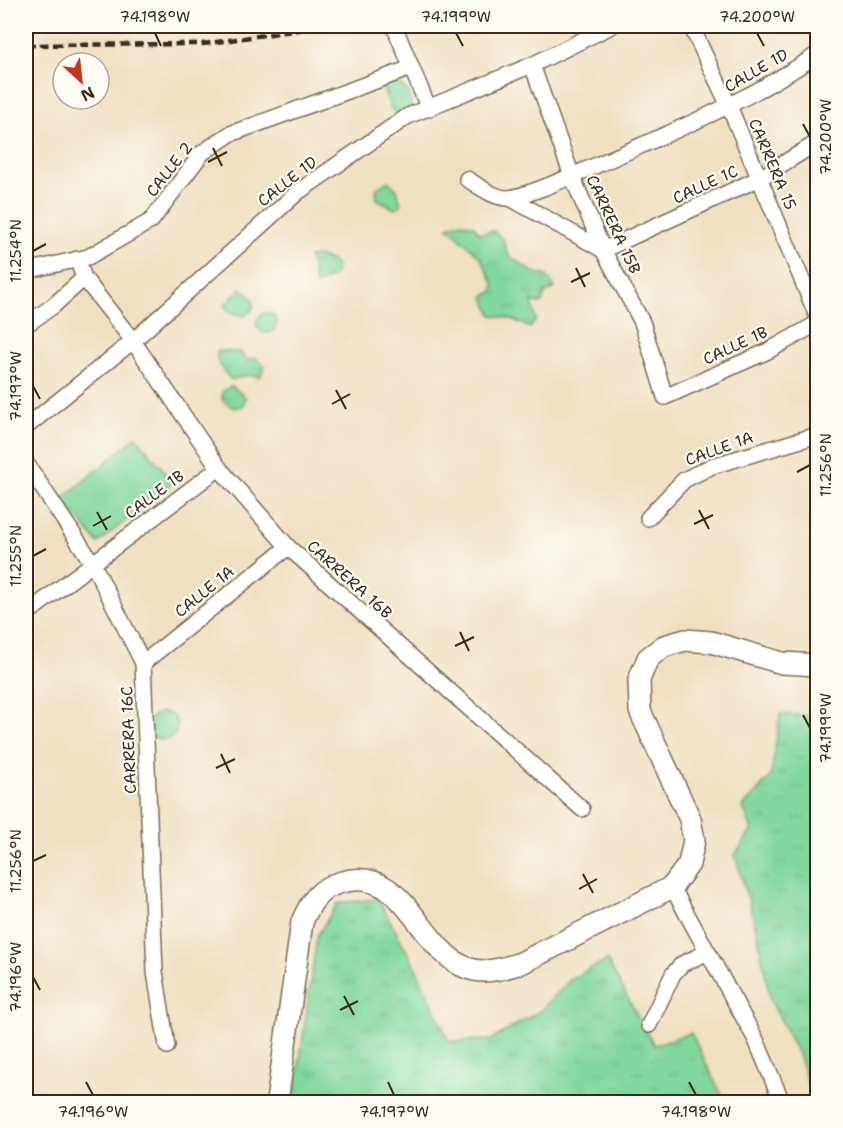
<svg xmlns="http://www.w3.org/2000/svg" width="843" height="1128" viewBox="0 0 843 1128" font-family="'Shantell Sans',sans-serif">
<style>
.grass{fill:url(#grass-tufts);stroke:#5e815e;stroke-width:1.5}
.pitch{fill:#81d89d;stroke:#5e815e;stroke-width:1.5}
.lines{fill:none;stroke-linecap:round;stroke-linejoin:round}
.street-casing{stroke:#7a6a57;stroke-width:18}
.secondary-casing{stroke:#7a6a57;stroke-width:24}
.street{stroke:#fff;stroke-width:15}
.secondary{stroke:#fff;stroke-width:21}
.rail{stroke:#3b2a1e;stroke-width:4.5;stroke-dasharray:9 4.5;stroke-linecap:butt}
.ticks{fill:none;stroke:#3b2a1e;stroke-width:2}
.labels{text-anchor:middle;stroke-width:4.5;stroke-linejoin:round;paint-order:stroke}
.street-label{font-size:16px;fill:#3b2a1e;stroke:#fdfcf7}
.neatline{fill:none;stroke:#3b2a1e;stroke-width:2}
.ticks-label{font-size:15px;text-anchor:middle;fill:#3b2a1e}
</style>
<defs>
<pattern id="grass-tufts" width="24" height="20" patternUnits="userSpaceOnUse" patternTransform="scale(1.5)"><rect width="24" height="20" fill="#81d89d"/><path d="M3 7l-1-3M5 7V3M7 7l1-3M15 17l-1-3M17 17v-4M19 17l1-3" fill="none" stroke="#70ba87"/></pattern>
</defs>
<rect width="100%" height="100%" fill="#fdfcf7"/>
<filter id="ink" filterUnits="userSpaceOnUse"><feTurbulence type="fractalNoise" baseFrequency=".0167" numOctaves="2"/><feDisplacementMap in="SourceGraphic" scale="12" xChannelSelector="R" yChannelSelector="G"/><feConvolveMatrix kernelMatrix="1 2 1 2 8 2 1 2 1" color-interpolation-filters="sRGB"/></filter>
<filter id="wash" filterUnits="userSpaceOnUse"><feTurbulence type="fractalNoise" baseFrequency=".008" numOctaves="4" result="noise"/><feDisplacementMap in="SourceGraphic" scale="24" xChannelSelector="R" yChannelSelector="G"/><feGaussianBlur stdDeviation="1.35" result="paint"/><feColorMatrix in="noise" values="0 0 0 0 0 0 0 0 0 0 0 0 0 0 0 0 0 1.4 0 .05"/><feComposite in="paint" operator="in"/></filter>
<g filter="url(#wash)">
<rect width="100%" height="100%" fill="#efe0c1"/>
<!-- grass -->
<g class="grass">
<path d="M393 78 410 93 411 109 395 117 381 84Z"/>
<path d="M388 181 397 190 401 205 395 209 377 199 376 189Z"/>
<path d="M461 222 474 226 480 234 492 230 503 239 508 255 533 272 547 276 555 288 545 293 541 304 532 301 536 320 530 328 512 319 492 315 484 297 493 291 494 285 481 258 448 227Z"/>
<path d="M317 256 332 261 337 267 334 276 316 285 309 257Z"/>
<path d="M241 288C254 297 260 307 244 316L228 311 225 305Z"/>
<circle cx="267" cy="323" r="10"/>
<path d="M218 351 240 352 247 360 255 358 265 366 260 377 247 375 232 380 224 372 216 358Z"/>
<path d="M232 386 246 398 242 406 234 408 222 400V392Z"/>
<path d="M817 708 818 1102H814L798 1054 770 999 757 930 735 855 752 830 743 807 771 776 780 714 816 716Z"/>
<circle cx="163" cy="726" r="14"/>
<path d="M378 899 416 968 449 1041 491 1040 540 1011 571 979 607 960 654 1045 691 1033 725 1102H294L317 936 338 903Z"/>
</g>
<!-- pitch -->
<path class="pitch" d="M136 437 173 482 98 543 62 499Z"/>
</g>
<g filter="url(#ink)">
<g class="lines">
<defs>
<g id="street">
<path d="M394 26 429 109"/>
<path d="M691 26 729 106 818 318"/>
<path d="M532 65 572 176 603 250 642 322 665 397 768 351 818 323"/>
<path d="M467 179C479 186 493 198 508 198 527 197 578 173 597 165 673 131 749 101 818 54"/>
<path d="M510 198 603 250 760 178 818 142"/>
<path d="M77 259 84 278 133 341 219 468 288 547 582 809"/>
<path d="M26 271 88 257 151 221 202 153 230 134 411 68"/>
<path d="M26 325 53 306 84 278"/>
<path d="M26 427 133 341 298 192 408 116 532 65 611 26"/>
<path d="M26 463 93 564 143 663 155 972 167 1046"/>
<path d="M648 518 684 480 712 466 818 435"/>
<path d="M26 614 219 468"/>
<path d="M143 663 288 547"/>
<path d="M672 887 756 1040 782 1102"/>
<path d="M649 1025 673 974 682 964 708 952"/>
</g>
<path id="secondary" d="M277 1102 302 922C311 901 319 888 342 882 405 864 419 950 467 968 485 975 504 968 521 963L672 887 689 864 694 840 690 819 640 711 639 680 648 658 664 646 685 640 711 642 782 663 818 665"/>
</defs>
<!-- street casing -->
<use href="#street" class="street-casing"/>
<!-- secondary casing -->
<use href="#secondary" class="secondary-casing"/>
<!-- street -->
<use href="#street" class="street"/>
<!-- secondary -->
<use href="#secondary" class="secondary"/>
<!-- rail -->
<path class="rail" d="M26 45 203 44 326 26"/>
</g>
</g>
<!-- ticks -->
<path class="ticks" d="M155 33 161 46M456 33 463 46M757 33 764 46M803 124 810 137M213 148 222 166M208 162 227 152M33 251 46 244M576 268 585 287M571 282 590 273M33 386 40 399M336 390 346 409M332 404 350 394M797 472 810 465M699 510 709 529M97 512 107 530M694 524 713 515M93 526 111 516M33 556 46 549M460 632 469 651M455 646 474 637M803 715 810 728M221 754 230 773M216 768 235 759M33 861 46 855M583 874 593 893M579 889 597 879M33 977 40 990M344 996 354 1015M340 1010 358 1001M86 1082 93 1095M388 1082 394 1095M689 1082 696 1095"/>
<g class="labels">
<!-- street labels -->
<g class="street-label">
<text transform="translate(756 70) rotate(-30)" y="6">CALLE 1D</text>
<text transform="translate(773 164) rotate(67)" y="6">CARRERA 15</text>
<text transform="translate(169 169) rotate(-52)" y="6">CALLE 2</text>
<text transform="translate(287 181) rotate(-38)" y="6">CALLE 1D</text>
<text transform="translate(705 184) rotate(-25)" y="6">CALLE 1C</text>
<text transform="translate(614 224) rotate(65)" y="6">CARRERA 15B</text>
<text transform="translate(735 345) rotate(-25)" y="6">CALLE 1B</text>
<text transform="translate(719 448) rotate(-20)" y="6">CALLE 1A</text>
<text transform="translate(154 494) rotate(-37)" y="6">CALLE 1B</text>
<text transform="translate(350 579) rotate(42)" y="6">CARRERA 16B</text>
<text transform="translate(204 591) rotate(-39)" y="6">CALLE 1A</text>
<text transform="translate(128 740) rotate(-92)" y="6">CARRERA 16C</text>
</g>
</g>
<!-- margin -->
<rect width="843" height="1128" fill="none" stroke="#fdfcf7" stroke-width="66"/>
<!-- north arrow -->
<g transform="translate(81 81) rotate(153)"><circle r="28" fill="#fdfcf7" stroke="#afa8a0" stroke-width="1.5"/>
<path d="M0-4.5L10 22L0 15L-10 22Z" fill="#c8321e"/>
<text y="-9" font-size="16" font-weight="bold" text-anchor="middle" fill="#3b2a1e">N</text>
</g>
<rect x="33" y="33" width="777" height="1062" class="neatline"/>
<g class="ticks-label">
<text x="155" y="22">74.198°W</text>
<text x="456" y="22">74.199°W</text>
<text x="757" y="22">74.200°W</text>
<text transform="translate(826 137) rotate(-90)" y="5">74.200°W</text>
<text transform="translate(16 251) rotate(-90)" y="5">11.254°N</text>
<text transform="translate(16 386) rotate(-90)" y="5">74.197°W</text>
<text transform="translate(826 465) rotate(-90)" y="5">11.256°N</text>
<text transform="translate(16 556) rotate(-90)" y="5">11.255°N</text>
<text transform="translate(826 728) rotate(-90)" y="5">74.199°W</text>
<text transform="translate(16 861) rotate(-90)" y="5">11.256°N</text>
<text transform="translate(16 977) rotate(-90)" y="5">74.196°W</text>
<text x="93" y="1117">74.196°W</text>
<text x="394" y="1117">74.197°W</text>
<text x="696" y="1117">74.198°W</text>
</g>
</svg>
